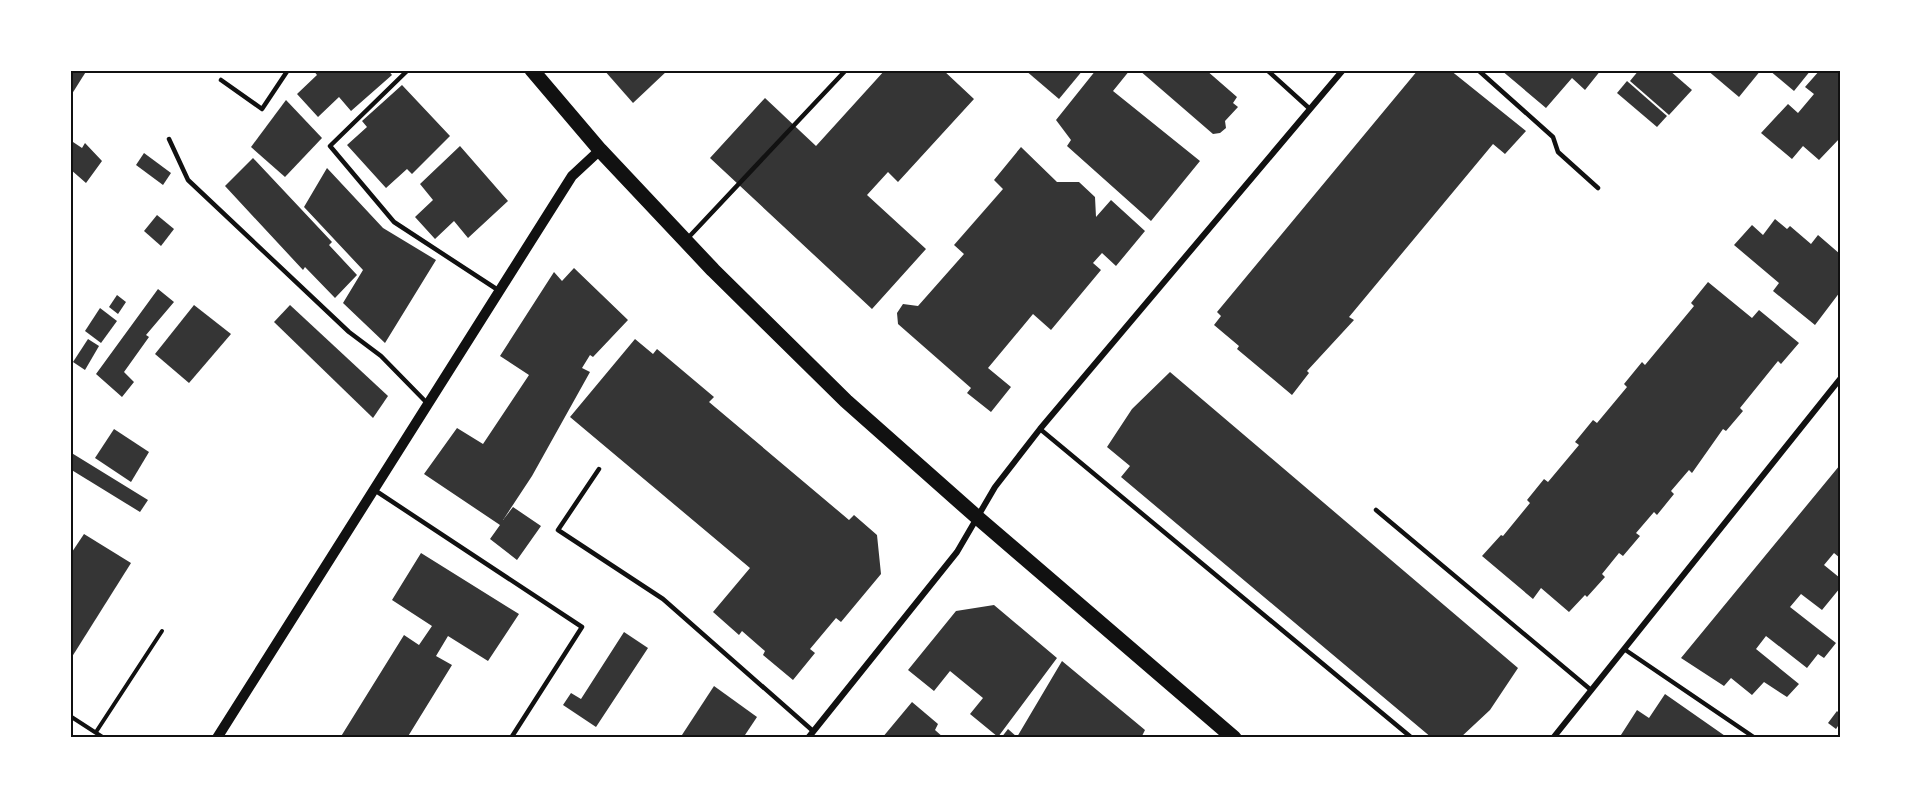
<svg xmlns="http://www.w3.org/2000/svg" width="1911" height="808" viewBox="0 0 1911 808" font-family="Barlow,sans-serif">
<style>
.building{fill:#353535}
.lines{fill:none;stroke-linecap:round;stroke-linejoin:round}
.path{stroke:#111;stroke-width:4}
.service{stroke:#111;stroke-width:4.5}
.minor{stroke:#111;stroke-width:6}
.tertiary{stroke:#111;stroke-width:10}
.primary{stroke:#111;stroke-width:15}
.neatline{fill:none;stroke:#111;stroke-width:2}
</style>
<rect width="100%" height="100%" fill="#fff"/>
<!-- building -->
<g class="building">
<path d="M70 70H87L70 97Z"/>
<path d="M313 70H388L392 75 351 111 339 97 318 117 297 94 317 75Z"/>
<path d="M604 70H668L633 103Z"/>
<path d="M885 70H943L974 99 898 182 888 172 867 195 926 249 872 309 710 158 765 98 816 146Z"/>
<path d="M1025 70H1083L1059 99Z"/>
<path d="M1096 70H1130L1113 91 1200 161 1151 221 1067 146 1071 140 1056 120Z"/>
<path d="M1139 70H1184L1187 73 1189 70H1206L1237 97 1233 103 1238 107 1225 121 1226 128 1220 133 1213 134Z"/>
<path d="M1418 70H1450L1526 131 1505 154 1493 144 1349 317 1354 320 1307 371 1309 373 1292 395 1237 349 1239 346 1214 325 1221 316 1217 312Z"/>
<path d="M1501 70H1601L1585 90 1572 78 1546 108Z"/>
<path d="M1639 70H1669L1692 90 1669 115 1630 81Z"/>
<path d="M1707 70H1761L1739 97Z"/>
<path d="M1769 70H1811L1794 91Z"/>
<path d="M1820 70H1840V138L1819 160 1803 146 1792 159 1761 133 1788 104 1798 113 1814 94 1805 87Z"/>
<path d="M1627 81 1667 116 1657 127 1617 93Z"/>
<path d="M402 85 450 136 412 174 407 169 386 188 347 145 367 127 362 121Z"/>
<path d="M286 100 322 138 285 177 251 147Z"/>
<path d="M70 140 82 148 85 143 102 161 86 183 70 169Z"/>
<path d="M460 146 508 201 468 238 454 221 435 239 415 217 433 200 420 184Z"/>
<path d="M1021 147 1057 182H1079L1095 197 1096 217 1111 200 1145 231 1116 266 1102 253 1093 263 1101 270 1051 330 1033 314 988 368 1011 387 991 412 967 393 971 388 898 324 897 313 903 304 918 306 964 254 954 245 1003 189 994 180Z"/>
<path d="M144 153 171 173 163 185 136 165Z"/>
<path d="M253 158 332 242 329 245 357 275 335 298 305 267 303 270 225 186Z"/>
<path d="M327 168 383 228 436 260 385 343 343 303 363 270 304 207Z"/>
<path d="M157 215 174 229 161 246 144 231Z"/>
<path d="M1775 219 1787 229 1790 226 1811 244 1818 235 1840 254V292L1815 325 1773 291 1779 283 1734 245 1752 225 1763 235Z"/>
<path d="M574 268 628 320 593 357 590 355 582 368 590 372 532 476 503 520 513 507 541 526 517 560 490 539 500 525 424 474 457 428 483 444 529 375 500 356 554 272 562 281Z"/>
<path d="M1708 282 1752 318 1759 310 1799 343 1781 364 1778 361 1740 408 1743 411 1726 431 1723 429 1692 473 1689 470 1671 491 1674 494 1657 515 1654 512 1636 533 1640 536 1623 556 1619 553 1602 574 1605 577 1587 597 1585 595 1569 612 1541 588 1533 599 1482 556 1501 535 1503 536 1530 503 1527 500 1544 479 1548 482 1579 445 1575 442 1593 420 1597 423 1627 387 1624 384 1642 362 1645 365 1694 306 1691 303Z"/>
<path d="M158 289 174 302 146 335 149 337 124 372 134 382 122 397 96 374Z"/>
<path d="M117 295 126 302 118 314 109 307Z"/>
<path d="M194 305 231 334 189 383 155 354Z"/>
<path d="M290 305 388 396 373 418 274 322Z"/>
<path d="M100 308 117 321 101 343 85 331Z"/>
<path d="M88 339 99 346 85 370 73 362Z"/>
<path d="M635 339 653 354 657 349 714 397 709 402 849 520 854 515 877 535 881 574 841 622 836 618 810 649 815 653 793 680 763 655 765 651 742 631 739 635 713 612 750 568 570 417Z"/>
<path d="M1170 372 1518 668 1490 710 1460 738H1432L1121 477 1130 466 1107 447 1132 409Z"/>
<path d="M114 429 149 452 131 482 95 458Z"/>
<path d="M70 452 148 500 140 512 70 469Z"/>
<path d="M1840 465V558L1834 553 1824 565 1840 578V588L1822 610 1801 594 1790 607 1836 643 1824 658 1818 654 1807 668 1766 636 1756 649 1799 684 1787 697 1764 682 1752 695 1731 678 1724 686 1681 658Z"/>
<path d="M84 534 131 563 70 660V555Z"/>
<path d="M421 553 519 614 488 661 448 636 436 656 452 665 407 738H340L404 635 419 645 432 626 392 600Z"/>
<path d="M994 605 1057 658 998 737 970 714 983 698 950 671 934 691 908 670 956 611Z"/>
<path d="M624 632 648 648 596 727 563 705 571 693 581 699Z"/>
<path d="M1062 661 1145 730 1141 738H1001L1008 729 1017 737Z"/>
<path d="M714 686 757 717 743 738H680Z"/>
<path d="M1665 694 1728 738H1619L1637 710 1649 718Z"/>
<path d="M912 702 938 724 935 730 944 738H882Z"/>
<path d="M1837 711 1840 714V723L1836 729 1828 723Z"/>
</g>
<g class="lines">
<!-- path -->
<g class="path">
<path d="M70 716 104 738"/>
<path d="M96 732 162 631"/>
</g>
<!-- service -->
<g class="service">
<path d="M408 70 330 146 394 222 498 290"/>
<path d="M1267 70 1310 109"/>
<path d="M1478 70 1553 137 1558 152 1598 188"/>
<path d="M221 80 262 109 288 70"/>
<path d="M169 139 188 180 349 332 381 356 427 403"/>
<path d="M687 239 846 70"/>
<path d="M1040 429 1412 738"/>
<path d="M599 469 558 530 663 599 813 731"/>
<path d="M373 489 582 627 511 738"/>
<path d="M1376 510 1591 690"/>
<path d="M1624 649 1755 738"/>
</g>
<!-- minor -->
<g class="minor">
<path d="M808 738 957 552 995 487 1040 429 1343 70"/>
<path d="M1553 738 1840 379"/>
</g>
<!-- tertiary -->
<path class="tertiary" d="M217 738 572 176 600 150"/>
<!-- primary -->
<path class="primary" d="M532 70 600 150 713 270 846 401 978 518 1234 738"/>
</g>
<!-- border -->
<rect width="1911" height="808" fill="none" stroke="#ffffff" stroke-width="144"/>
<rect x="72" y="72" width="1767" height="664" class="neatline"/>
</svg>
